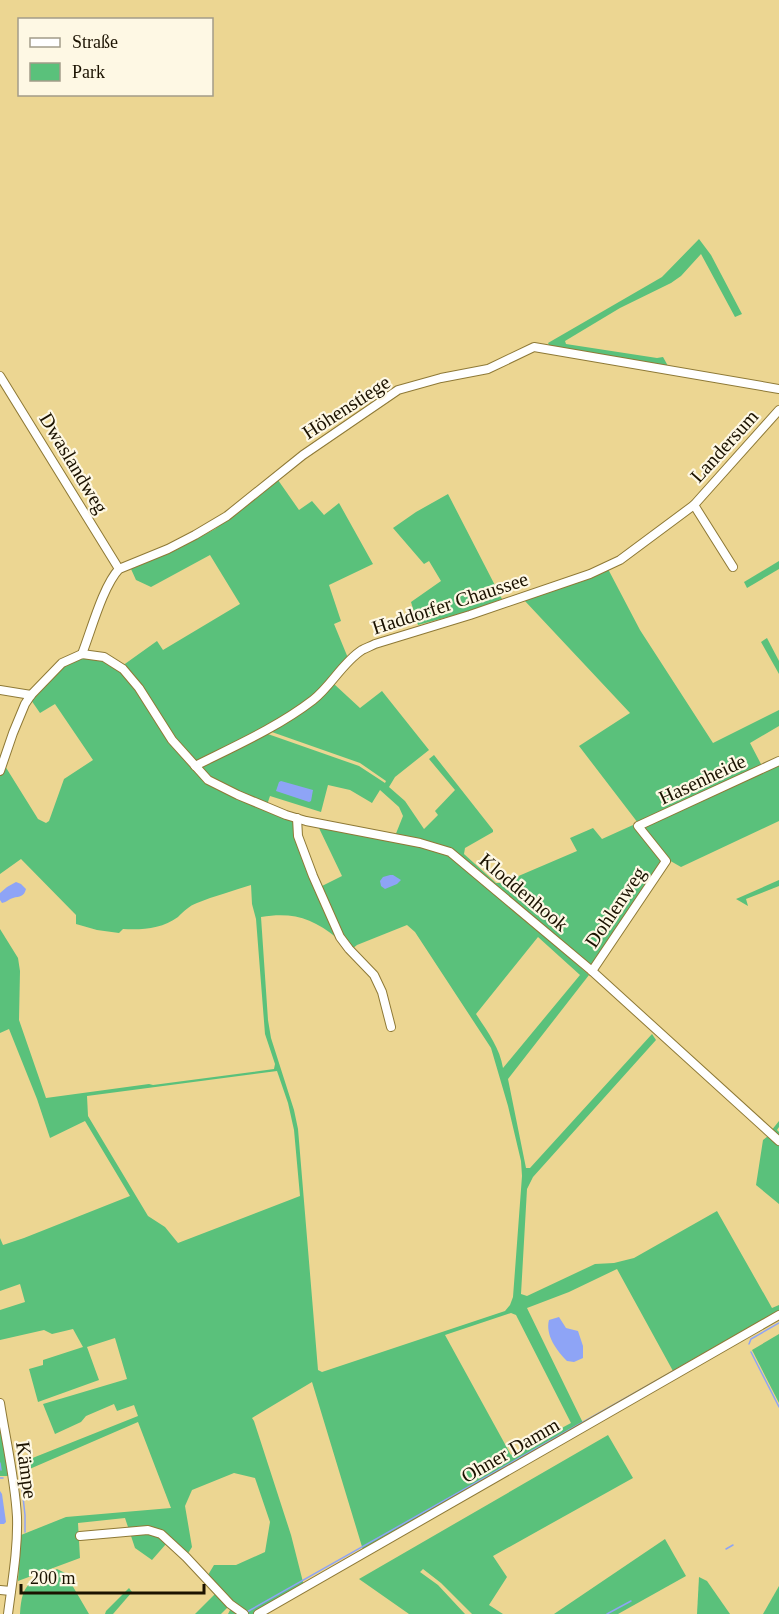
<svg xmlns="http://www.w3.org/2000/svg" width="779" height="1614" viewBox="0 0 779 1614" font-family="'Times New Roman',serif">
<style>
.green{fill:#5ac17b;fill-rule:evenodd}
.water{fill:#8ea4f6}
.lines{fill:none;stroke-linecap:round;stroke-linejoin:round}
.stream{stroke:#8ea4f6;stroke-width:1.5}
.street-casing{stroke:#8e7936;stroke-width:10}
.street{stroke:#fff;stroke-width:8}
.labels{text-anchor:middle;stroke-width:4.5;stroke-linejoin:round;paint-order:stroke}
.street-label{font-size:20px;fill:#1b1200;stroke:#fef8e4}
</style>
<rect width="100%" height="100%" fill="#ecd692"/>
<!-- green -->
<g class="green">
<path d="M699 239 711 255 742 314 735 317 701 254 681 276 671 283 620 308 565 341 566 344 657 358 663 357 668 366 550 347 548 343 662 277Z"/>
<path d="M278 480 299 510 312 501 324 515 339 503 373 564 329 585 341 621 334 624 348 658 313 697 263 729 265 733 359 766 385 783 386 781 360 763 269 731 315 701 334 684 360 708 382 691 429 750 395 777 389 787 405 801 424 829 438 815 435 811 455 790 429 759 434 755 493 830V832L465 848 464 854 496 883H502L577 851 570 838 593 828 602 839 633 825 663 862 592 969 504 893 499 895 589 975 508 1079 526 1168H530L652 1034 656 1040 533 1177 527 1189 521 1294 527 1296 595 1264 614 1263 634 1258 717 1211 772 1308 779 1305V1312L673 1371 617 1269 569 1292 527 1308 583 1423 576 1429 363 1550 312 1382 252 1418 254 1421 291 1535 304 1586 257 1614H228L231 1608 208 1575 214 1565H236L265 1552 270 1522 255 1478 234 1473 192 1490 185 1506 192 1547 187 1555 166 1544 152 1560 135 1548 125 1518 78 1523 80 1558 18 1581 21 1535 66 1517 171 1508 138 1422 25 1471V1461L138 1416 134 1405 117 1411 114 1404 86 1416 81 1422 55 1434 43 1404 127 1379 115 1338 87 1347 99 1380 38 1402 29 1369 43 1365V1360L83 1347 73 1329 52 1334 44 1330 0 1340V1310L25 1302 20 1284 0 1291V1238L3 1245 24 1238 130 1196 85 1121 50 1138 37 1099 9 1029 0 1033V929L18 958 20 971 19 1020 46 1098 149 1084 153 1085 274 1069 275 1064 265 1034 256 919 252 904 251 885C233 891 214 896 197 903 189 906 184 911 178 917 162 929 142 930 123 929L119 933 97 930 76 924V915L21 859 0 874V776L5 766 38 819 46 823 49 821 64 779 93 760 55 704 40 713 31 700 62 667 82 656 103 659 122 672 137 688 171 741 207 782 235 796 284 817 295 820 296 836 304 861 337 938C312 918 293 912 261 917L268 1020 271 1038 294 1110 298 1129 318 1370 322 1372 505 1311 510 1305 513 1297 522 1176 521 1161 508 1106 491 1048 415 932 407 925 357 945 352 949 342 935 322 886 342 876 318 826 393 841 403 816 399 807 380 790 372 803 350 790 328 785 321 812 270 796 267 805 238 793 209 778 173 738 140 685 122 666 157 641 163 650 240 604 210 555 151 587 136 580 131 569 176 550 215 529ZM538 937 580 975 503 1068C500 1048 487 1031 476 1014ZM277 1071 288 1103 294 1130 300 1196 178 1243 165 1227 148 1216 88 1116 87 1096ZM511 1313 516 1315 571 1423 511 1455 445 1335Z"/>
<path d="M448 494 502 599 470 611 418 625 411 602 441 581 429 561 424 564 393 528 416 512Z"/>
<path d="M779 561V569L747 588 744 582Z"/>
<path d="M608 569 640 630 713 743 779 710V726L750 743 762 766 638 823 579 746 630 713 524 600Z"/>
<path d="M767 638 779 661V674L761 642Z"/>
<path d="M779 762V821L681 867 667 859 641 827Z"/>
<path d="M779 880V886L746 899 748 906 736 899Z"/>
<path d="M779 1121V1127L777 1130 779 1132V1204L756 1185 763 1140 772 1133 771 1131Z"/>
<path d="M779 1334V1403L752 1350Z"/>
<path d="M0 1422 9 1476H0Z"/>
<path d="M608 1435 633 1478 493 1556 507 1577 489 1605 503 1614H472L441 1583 423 1569 420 1572 438 1585 465 1614H409L359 1579Z"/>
<path d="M665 1539 686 1576 618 1614H554Z"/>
<path d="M57 1569 65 1573 89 1614H20C22 1581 30 1583 57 1569Z"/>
<path d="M699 1577 707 1581 730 1614H697Z"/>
<path d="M779 1586V1614H763Z"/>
<path d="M129 1588 132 1592 113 1614H105L106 1611Z"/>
<path d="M215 1594 228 1607 221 1614H195Z"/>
</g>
<!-- water -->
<g class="water">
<path d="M281 781 313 790 311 801 309 802 276 791 279 782Z"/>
<path d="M390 875H393L401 880 397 884 385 889 381 886 380 881 383 877Z"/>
<path d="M16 882 21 884 26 889C24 897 20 896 13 898 9 899 7 902 2 903L0 900V893L7 887Z"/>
<path d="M559 1317 566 1328 578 1331 583 1346V1358L574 1362 567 1361C557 1351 545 1335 549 1320Z"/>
<path d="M0 1491 2 1494 6 1522 4 1524H0Z"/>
</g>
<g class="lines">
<!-- stream -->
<g class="stream">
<path d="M749 1344 751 1339 779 1323"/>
<path d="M751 1352 779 1407"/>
<path d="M0 1463 1 1470"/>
<path d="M0 1478H3"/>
<path d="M21 1479 25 1515V1532"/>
<path d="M726 1549 733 1545"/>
<path d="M245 1613 746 1330"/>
<path d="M607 1614 631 1601"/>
</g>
<defs>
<g id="street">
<path d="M0 376 119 569"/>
<path d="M694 505 733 567"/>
<path d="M82 654C91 631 103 586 119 569L168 549 195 535 227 516 303 455 398 390 441 378 488 369 534 347 779 389"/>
<path d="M0 690 31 695"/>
<path d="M195 766C235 746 278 727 313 700 331 686 343 662 362 650 366 648 371 646 375 644L470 615 590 574 620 560 694 505 779 410"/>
<path d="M0 771 13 733 25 704 31 695 62 663 82 654 104 657 123 669 139 688 172 740 208 780 238 795 286 815 306 821 420 843 450 852 592 971 779 1141"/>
<path d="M297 818 298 836 313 876 340 937 349 949 374 975 382 992 391 1027"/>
<path d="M592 971 666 861 638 826 779 761"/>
<path d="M0 1403C6 1441 15 1479 17 1517 18 1550 12 1582 8 1614"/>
<path d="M80 1536 148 1530 161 1534 186 1557 230 1604 244 1614"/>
<path d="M0 1590 11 1591"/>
<path d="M258 1614 779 1315"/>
</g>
</defs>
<!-- street casing -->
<use href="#street" class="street-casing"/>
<!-- street -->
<use href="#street" class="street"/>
</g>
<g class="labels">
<!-- street labels -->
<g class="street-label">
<text transform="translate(346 407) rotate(-33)" y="7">Höhenstiege</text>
<text transform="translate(724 446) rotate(-48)" y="7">Landersum</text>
<text transform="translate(74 463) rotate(59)" y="7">Dwaslandweg</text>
<text transform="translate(450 603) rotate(-18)" y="7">Haddorfer Chaussee</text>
<text transform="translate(702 779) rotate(-25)" y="7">Hasenheide</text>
<text transform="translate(524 892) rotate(40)" y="7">Kloddenhook</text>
<text transform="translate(615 907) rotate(-56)" y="7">Dohlenweg</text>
<text transform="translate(510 1450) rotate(-30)" y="7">Ohner Damm</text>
<text transform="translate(27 1470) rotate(82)" y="7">Kämpe</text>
</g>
</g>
<!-- legend -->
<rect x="18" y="18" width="195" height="78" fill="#fef8e4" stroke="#a39c89" stroke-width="1.5"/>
<rect x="30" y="38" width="30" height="9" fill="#ffffff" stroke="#a39c89" stroke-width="1.5"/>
<text x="72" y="48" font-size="18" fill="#1b1200">Straße</text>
<rect x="30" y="63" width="30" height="18" fill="#5ac17b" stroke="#a39c89" stroke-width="1.5"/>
<text x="72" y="78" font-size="18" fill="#1b1200">Park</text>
<!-- scale -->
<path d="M21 1584v9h183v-9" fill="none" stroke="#1b1200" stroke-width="3"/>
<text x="30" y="1584" font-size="18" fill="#1b1200" stroke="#fef8e4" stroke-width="4.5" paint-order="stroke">200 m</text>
</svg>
